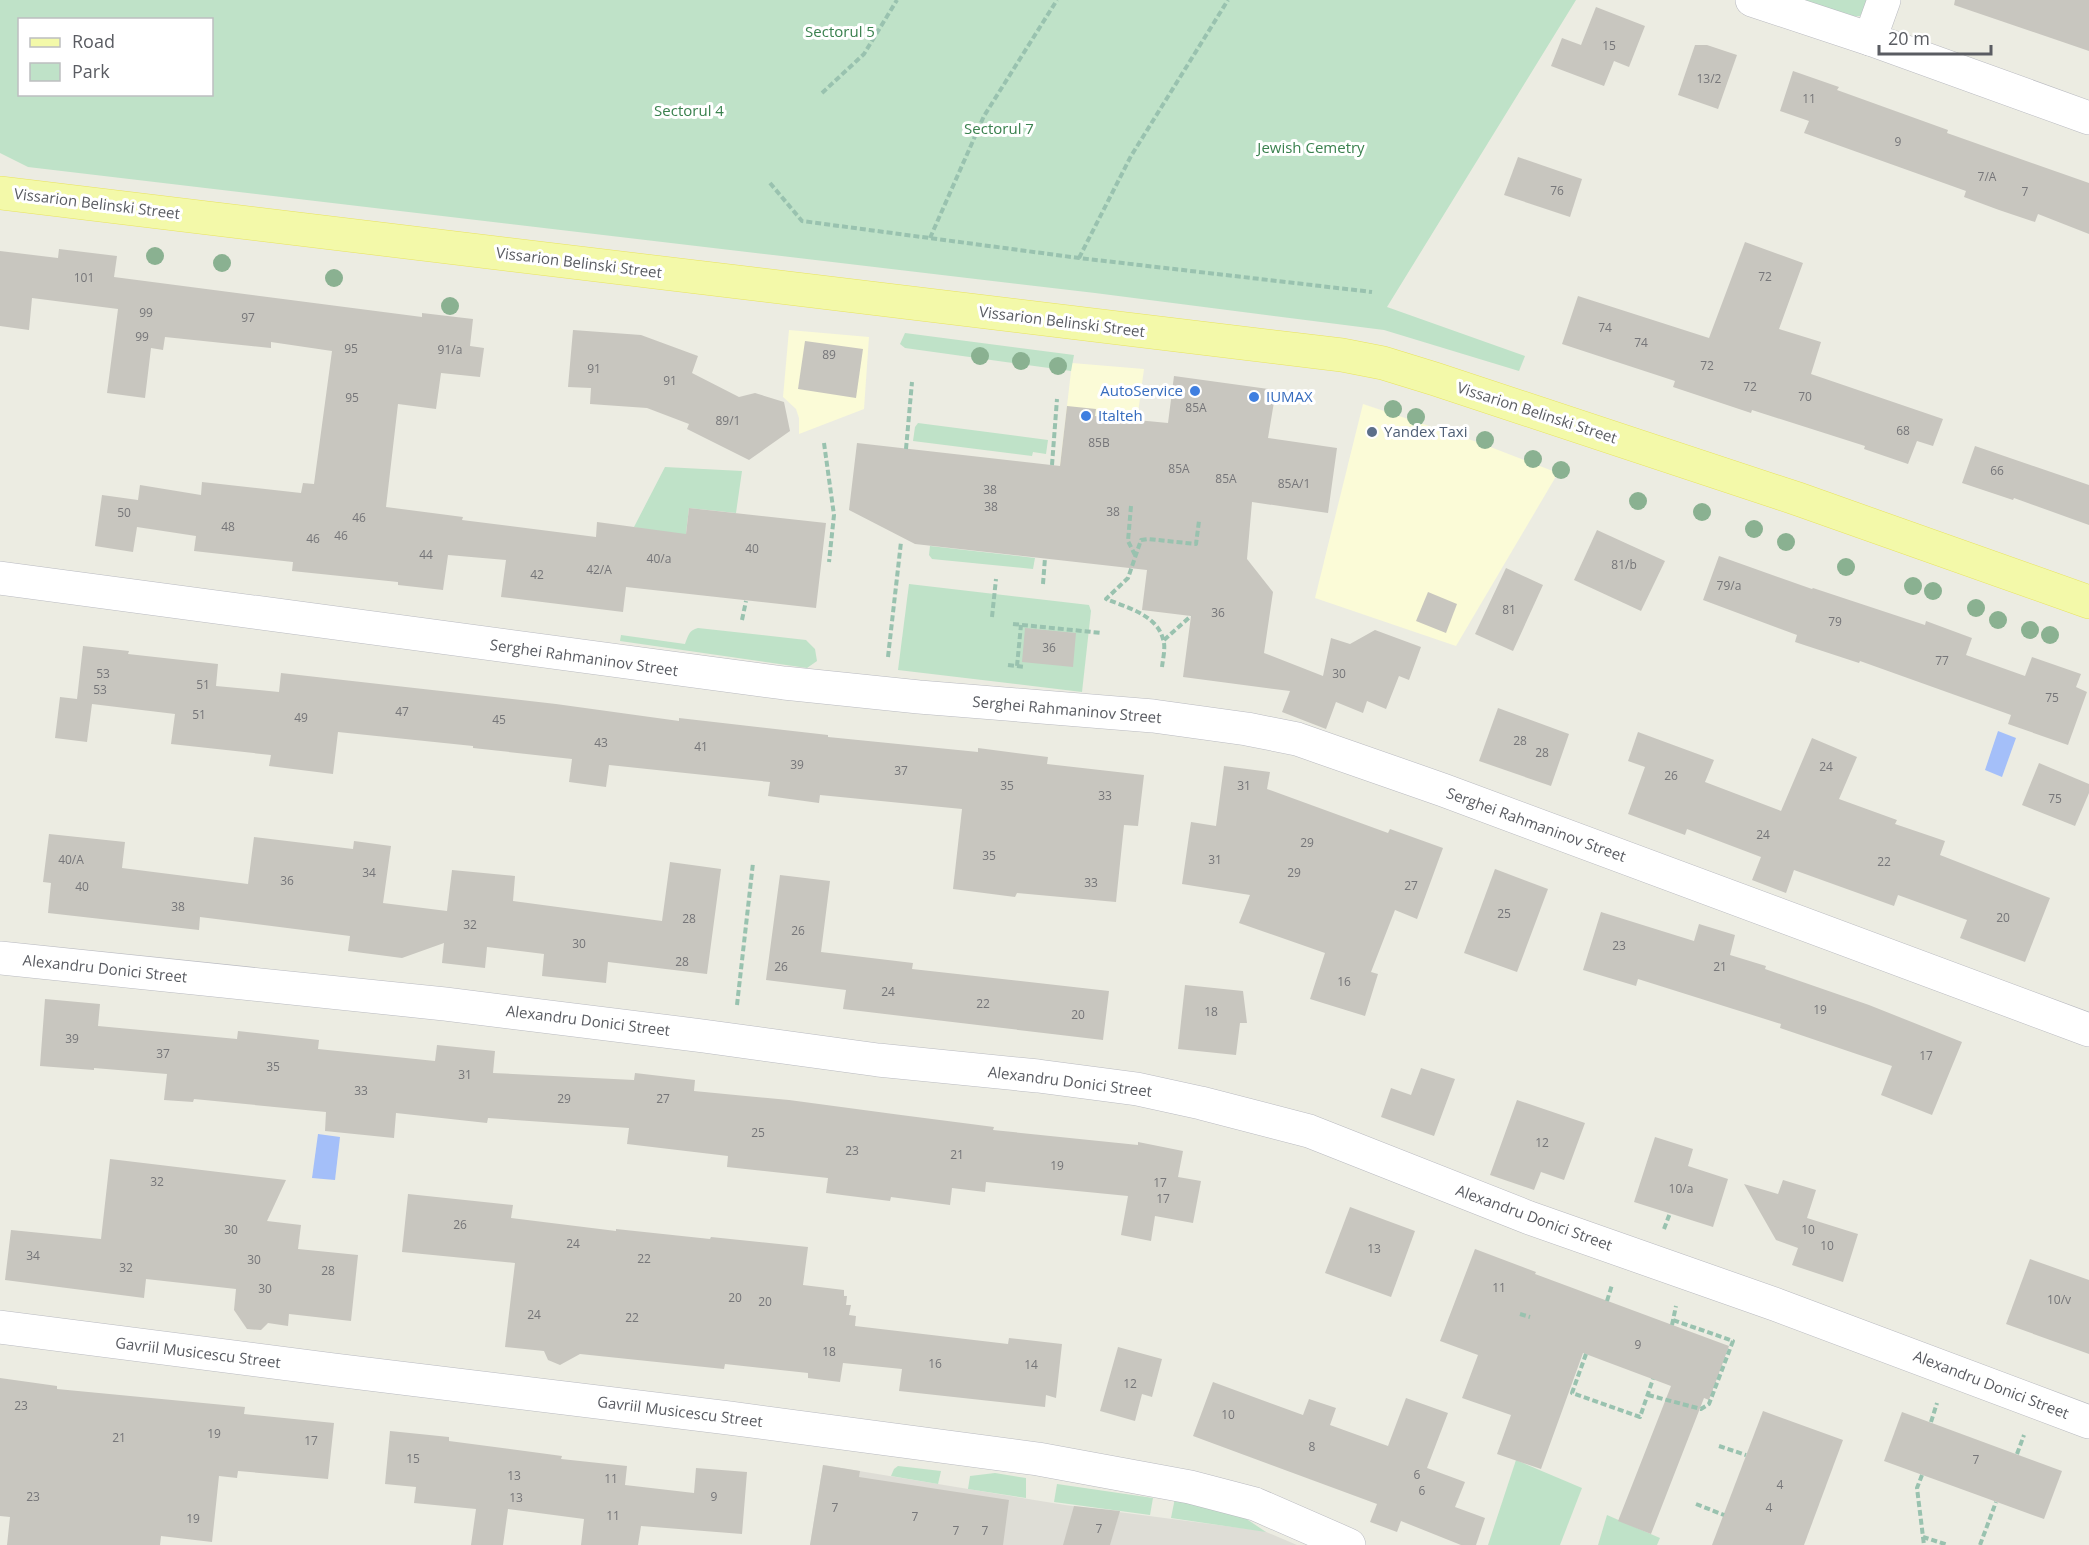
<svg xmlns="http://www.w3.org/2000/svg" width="2089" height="1545" viewBox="0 0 2089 1545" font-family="'Open Sans',sans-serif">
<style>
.commercial{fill:#fbfbd7}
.industrial{fill:#deddd6}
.green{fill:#bfe2c8;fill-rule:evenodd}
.water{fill:#a4bff9}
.building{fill:#c8c6bf}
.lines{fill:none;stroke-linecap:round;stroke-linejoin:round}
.minor-casing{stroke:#b9bac0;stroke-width:34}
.major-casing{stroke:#e8e35f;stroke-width:34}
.path{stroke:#99c2af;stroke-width:4;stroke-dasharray:6 3;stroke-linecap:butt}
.minor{stroke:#fff;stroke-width:33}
.major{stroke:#f3f9a9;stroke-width:33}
.tree{fill:#8ab191}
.shop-dot{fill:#3f7fe0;stroke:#fff;stroke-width:2}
.service-dot{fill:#5c6f8a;stroke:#fff;stroke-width:2}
.labels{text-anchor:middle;stroke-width:6;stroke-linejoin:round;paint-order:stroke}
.number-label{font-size:12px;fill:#767679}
.park-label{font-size:15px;fill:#3a814e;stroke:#fff}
.street-label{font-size:15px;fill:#5a5c62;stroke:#fff}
.shop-label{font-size:15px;fill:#366cbe;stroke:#fff;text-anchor:start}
.service-label{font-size:15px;fill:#4e5e75;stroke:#fff;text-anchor:start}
</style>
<rect width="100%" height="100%" fill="#ecece2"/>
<!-- commercial -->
<g class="commercial">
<path d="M789 330 869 337 864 409 799 434V418L796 409 783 397Z"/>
<path d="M1072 363 1144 369 1137 420 1060 466Z"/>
<path d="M1363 404 1480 443 1558 473 1456 646 1315 598Z"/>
</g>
<!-- industrial -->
<path class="industrial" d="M823 1465 1065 1505 1264 1531 1297 1545H810Z"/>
<!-- green -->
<g class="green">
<path d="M0 0H1576L1387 307 1525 356 1519 371 1384 330 1095 293 28 167 0 153ZM20 20H212V94H20Z"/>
<path d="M1800 0H1870L1860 16 1850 17Z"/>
<path d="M905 333 1074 355 1071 371 905 348 900 344Z"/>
<path d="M918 423 1048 440 1046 454 1033 452 1032 456 913 441 915 427Z"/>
<path d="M665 467 742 471 736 513 689 508 685 542 634 527Z"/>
<path d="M930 546 1035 558 1033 569 932 559 929 555Z"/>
<path d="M909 584 1089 605 1091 611 1082 692 898 670Z"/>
<path d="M698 628 806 640 815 649 817 661 807 668 620 641 621 635 685 644C688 636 689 630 698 628Z"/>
<path d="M1516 1460 1582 1488 1560 1545H1488Z"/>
<path d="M898 1466 941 1471 938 1484 891 1476 894 1469Z"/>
<path d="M995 1473 1026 1478V1498L968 1489 970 1476Z"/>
<path d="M1057 1484 1153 1498 1150 1515 1054 1502Z"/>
<path d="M1175 1498 1236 1512 1266 1532 1171 1518Z"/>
<path d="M1607 1515 1660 1538 1657 1545H1598Z"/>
</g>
<!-- water -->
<g class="water">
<path d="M1998 731 2016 738 2002 777 1985 770Z"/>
<path d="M318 1134 340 1137 335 1180 312 1178Z"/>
</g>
<!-- building -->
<g class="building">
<path d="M1955 0H2089V51L1954 5Z"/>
<path d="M1596 7 1645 26 1629 67 1614 61 1604 86 1551 66 1562 38 1581 45Z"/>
<path d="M1695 45H1707L1737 55 1718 109 1678 95Z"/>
<path d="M1793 71 1839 87 1837 90 1948 130 1947 133 2089 183V234L2038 214 2035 222 1999 210 1964 197 1966 191 1804 133 1809 121 1780 111Z"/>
<path d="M1518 157 1582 179 1570 217 1504 195Z"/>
<path d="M1745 242 1803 263 1779 329 1821 342 1811 374 1943 419 1933 446 1917 441 1908 464 1864 449 1865 446 1752 410 1751 413 1673 387 1675 381 1562 344 1578 296 1709 338Z"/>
<path d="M59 249 117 256 114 277 422 317V313L473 319 470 346 484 348 480 377 441 373 436 409 398 404 386 507 463 517 462 520 596 537 597 522 686 534 689 508 826 523 816 608 626 587 623 612 501 597 506 560 448 555 443 590 398 585V582L292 571 293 562 194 551 196 536 137 527 133 552 95 546 102 495 138 500 140 485 201 495 202 482 301 493 303 483 314 484 332 351 271 342V348L165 337 163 350 151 348 145 398 107 393 118 309 32 298 29 330 0 326V251L58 258Z"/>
<path d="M573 330 641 335 698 356 692 373 739 397 755 393 784 402 790 431 749 460 687 429 689 424 647 408 590 404 591 388 568 387Z"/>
<path d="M805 341 863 349 856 398 798 389Z"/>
<path d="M1174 376 1276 390 1268 438 1337 448 1328 513 1252 502 1247 559 1273 592 1264 653 1323 676 1331 638 1350 644 1375 630 1421 647 1409 680 1399 676 1386 709 1367 701 1363 713 1336 702 1326 729 1282 712 1290 691 1183 677 1191 616 1142 610 1147 570 915 544 849 510 857 443 1060 466 1067 406 1096 409 1095 416 1168 423Z"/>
<path d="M1975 446 2089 485V525L2014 498 2013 500 1962 483Z"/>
<path d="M1597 530 1665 561 1641 611 1574 580Z"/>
<path d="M1719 556 1812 589 1813 588 1925 625 1926 621 1972 638 1966 655 2025 676 2032 657 2081 674 2076 687 2087 692 2068 745 2008 724 2011 715 1860 661 1859 663 1795 642 1797 635 1703 600Z"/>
<path d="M1506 568 1543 585 1513 651 1475 634Z"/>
<path d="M1428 592 1457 604 1446 633 1416 621Z"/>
<path d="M1025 628 1076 633 1073 667 1022 662Z"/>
<path d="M83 646 129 651 128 654 218 664 216 686 279 692 281 673 556 704 679 721V718L828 735V737L978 752V748L1048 757 1047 764 1144 775 1138 826 1124 825 1116 902 1017 893 1015 897 953 889 962 809 820 795 819 803 768 796 770 782 609 765 606 787 569 782 572 759 473 748V746L338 732 333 774 269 766 271 755 171 744 175 714 92 704 87 742 55 738 60 697 77 699Z"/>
<path d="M1498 708 1569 734 1551 786 1479 761Z"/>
<path d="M1638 732 1714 760 1705 782 1781 811 1812 738 1857 757 1839 799 1897 820 1895 824 1945 841 1940 855 2050 898 2025 962 1960 938 1967 920 1898 895 1894 906 1794 870 1786 893 1752 880 1761 857 1687 829 1685 835 1628 814 1645 767 1628 761Z"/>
<path d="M2039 763 2089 784V793L2075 826 2022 805Z"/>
<path d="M1224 766 1270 772 1267 789 1388 833 1390 829 1443 848 1417 919 1395 910 1371 972 1378 974 1365 1016 1310 999 1325 953 1239 923 1250 895 1182 884 1191 822 1216 826Z"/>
<path d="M49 834 125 842 122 868 248 884 254 837 353 849 354 841 391 846 383 903 447 911 452 870 515 876 513 901 662 921 670 862 721 869 707 974 608 962 606 983 542 976 544 954 487 947 485 968 442 963 444 943 402 958 348 951 350 936 200 917 199 930 48 913 51 883 43 882Z"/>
<path d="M1495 869 1548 889 1517 972 1464 953Z"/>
<path d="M780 875 830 881 821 952 913 963 912 969 1109 991 1103 1040 843 1009 846 990 766 980Z"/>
<path d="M1601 912 1694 941 1699 924 1735 935 1730 955 1766 966 1765 969 1869 1005 1962 1042 1932 1115 1881 1095 1892 1066 1780 1028 1781 1024 1638 979 1636 986 1583 970Z"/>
<path d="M1185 985 1243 991 1247 1023H1240L1236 1055 1178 1049Z"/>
<path d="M45 999 100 1004 98 1026 237 1039 238 1031 319 1040 318 1049 435 1061 437 1045 495 1051 493 1073 634 1080 635 1073 695 1080 694 1091 789 1100 901 1115 994 1127 993 1130 1138 1145V1142L1183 1151 1178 1177 1201 1181 1193 1223 1155 1216 1151 1241 1121 1235 1128 1196 986 1182 985 1192 952 1188 950 1205 891 1197 890 1201 826 1193 828 1178 727 1167 728 1156 627 1144 629 1128 488 1118 487 1123 396 1113 394 1138 325 1131 326 1112 194 1099 193 1102 164 1100 167 1074 94 1068V1070L40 1066Z"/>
<path d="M1421 1068 1455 1079 1434 1136 1381 1117 1391 1088 1411 1095Z"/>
<path d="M1517 1100 1585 1123 1564 1180 1541 1172 1534 1190 1490 1175Z"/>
<path d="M1655 1137 1693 1149 1688 1166 1728 1179 1713 1227 1634 1202Z"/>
<path d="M110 1159 286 1180 267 1221 301 1225 298 1249 358 1255 351 1321 289 1314 288 1326 268 1323 261 1330 247 1329 234 1310 236 1289 146 1279 144 1298 5 1280 11 1230 101 1239Z"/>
<path d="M1783 1180 1816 1190 1807 1218 1858 1234 1843 1282 1792 1265 1798 1248 1776 1240 1744 1184 1778 1194Z"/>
<path d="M408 1194 513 1205 511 1218 616 1231V1229L710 1239 711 1237 808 1247 803 1285 844 1290V1296H847L846 1305H851L849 1315 856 1316 855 1326 1008 1344 1009 1338 1062 1344 1056 1398 1046 1395 1045 1407 899 1391 902 1369 843 1363 840 1382 808 1378V1373L725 1364 724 1369 580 1354 560 1365 548 1360 544 1351 505 1347 515 1263 402 1252Z"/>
<path d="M1350 1207 1415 1231 1391 1297 1325 1273Z"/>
<path d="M1475 1249 1536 1272 1535 1274 1729 1346 1709 1400 1704 1398 1651 1534 1618 1521 1671 1386 1583 1353 1541 1469 1497 1454 1511 1415 1462 1398 1478 1355 1440 1341Z"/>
<path d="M2030 1259 2089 1280V1354L2006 1324Z"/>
<path d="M1118 1347 1162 1359 1152 1397 1142 1394 1135 1421 1100 1411Z"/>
<path d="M0 1378 57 1386V1389L245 1407 244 1414 334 1423 328 1479 238 1471 237 1478 219 1476 212 1542 161 1536 160 1545H7L10 1517 0 1516Z"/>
<path d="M1213 1382 1303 1415 1309 1399 1336 1408 1330 1425 1388 1446 1406 1398 1448 1413 1427 1468 1465 1482 1455 1507 1485 1518 1476 1545H1461L1401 1521 1397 1532 1370 1522 1377 1504 1193 1436Z"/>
<path d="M1763 1411 1843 1440 1804 1545H1712Z"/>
<path d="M1902 1412 2062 1471 2044 1519 1884 1461Z"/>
<path d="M390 1431 449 1437V1441L562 1456 561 1459 627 1466 625 1485 694 1493 696 1468 747 1472 742 1534 641 1526 638 1545H581L584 1519 508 1509 503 1545H471L476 1509 414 1503 416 1487 385 1484Z"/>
<path d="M823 1465 860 1471 859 1477 1009 1500 1003 1545H810Z"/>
<path d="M1074 1506 1120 1511 1110 1545H1063Z"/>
</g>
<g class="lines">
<defs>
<g id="minor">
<path d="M1752 0 1870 39"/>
<path d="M1884 0 1870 39 2089 118"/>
<path d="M0 578 784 683 919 697 1153 716 1247 729 1297 739 1443 790 2089 1030"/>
<path d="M0 958 445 1004 703 1036 878 1060 1038 1076 1137 1089 1201 1103 1309 1131 1527 1217 1777 1305 2089 1422"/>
<path d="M0 1327 335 1370 729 1418 1038 1459 1190 1487 1255 1504 1349 1545"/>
</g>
<path id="major" d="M0 193 1342 355 1383 363 1435 379 1798 499 2089 602"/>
</defs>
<!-- minor casing -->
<use href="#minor" class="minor-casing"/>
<!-- major casing -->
<use href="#major" class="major-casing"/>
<!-- path -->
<g class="path">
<path d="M822 93 864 54 897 0"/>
<path d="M770 183 802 221 1079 258 1372 292"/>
<path d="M930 238 984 116 1057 0"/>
<path d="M1079 258 1131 156 1228 0"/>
<path d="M824 443 834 515 829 562"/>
<path d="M906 449 912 382"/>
<path d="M1052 465 1057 399"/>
<path d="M1131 506 1128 541 1135 555"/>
<path d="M1043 584 1045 558"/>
<path d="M992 617 996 579"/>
<path d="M742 620 746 601"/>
<path d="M1013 624 1102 633"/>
<path d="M1164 640 1191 616"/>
<path d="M888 657 901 542"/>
<path d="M1008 665 1025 667"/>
<path d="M1017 666 1021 625"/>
<path d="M1162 667C1163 658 1166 647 1163 639 1157 615 1126 607 1106 599L1128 578 1141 540 1148 539 1196 544 1199 521"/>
<path d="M737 1005 753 863"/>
<path d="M1664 1229 1670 1213"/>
<path d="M1607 1301 1612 1285"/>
<path d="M1520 1314 1530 1317"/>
<path d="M1672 1325 1676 1306"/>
<path d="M1586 1354 1572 1393 1640 1417 1653 1379"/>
<path d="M1648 1395 1701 1409 1709 1404 1733 1341 1673 1320"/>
<path d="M1931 1422 1937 1403"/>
<path d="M1719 1446 1746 1455"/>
<path d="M2017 1454 2024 1435"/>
<path d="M1922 1475 1917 1488 1923 1537 1948 1545"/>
<path d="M1696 1504 1724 1515"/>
<path d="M1923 1537 1924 1545"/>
<path d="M1980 1545 1996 1502"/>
</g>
<!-- minor -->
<use href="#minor" class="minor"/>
<!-- major -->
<use href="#major" class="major"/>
</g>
<!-- trees -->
<g class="tree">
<circle cx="155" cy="256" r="9"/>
<circle cx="222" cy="263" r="9"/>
<circle cx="334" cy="278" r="9"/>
<circle cx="450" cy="306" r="9"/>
<circle cx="980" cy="356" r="9"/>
<circle cx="1021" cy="361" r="9"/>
<circle cx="1058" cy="366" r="9"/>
<circle cx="1393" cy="409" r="9"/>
<circle cx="1416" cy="417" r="9"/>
<circle cx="1485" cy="440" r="9"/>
<circle cx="1533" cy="459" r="9"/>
<circle cx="1561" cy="470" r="9"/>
<circle cx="1638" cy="501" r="9"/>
<circle cx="1702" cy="512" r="9"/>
<circle cx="1754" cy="529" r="9"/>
<circle cx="1786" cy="542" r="9"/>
<circle cx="1846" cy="567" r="9"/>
<circle cx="1913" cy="586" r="9"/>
<circle cx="1933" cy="591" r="9"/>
<circle cx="1976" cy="608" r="9"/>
<circle cx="1998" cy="620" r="9"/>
<circle cx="2030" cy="630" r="9"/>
<circle cx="2050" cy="635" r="9"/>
</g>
<!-- markers -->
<g class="shop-dot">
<circle cx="1195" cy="391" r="6"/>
<circle cx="1254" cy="397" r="6"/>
<circle cx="1086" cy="416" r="6"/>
</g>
<circle class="service-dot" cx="1372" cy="432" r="6"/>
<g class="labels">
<!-- number labels -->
<g class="number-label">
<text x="1609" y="50">15</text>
<text x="1709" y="83">13/2</text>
<text x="1809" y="103">11</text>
<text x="1898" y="146">9</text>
<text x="1987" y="181">7/A</text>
<text x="1557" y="195">76</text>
<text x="2025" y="196">7</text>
<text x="1765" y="281">72</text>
<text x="84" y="282">101</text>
<text x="146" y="317">99</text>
<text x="248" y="322">97</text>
<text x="1605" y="332">74</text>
<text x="142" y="341">99</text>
<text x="1641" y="347">74</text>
<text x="351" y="353">95</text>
<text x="450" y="354">91/a</text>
<text x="829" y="359">89</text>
<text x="1707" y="370">72</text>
<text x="594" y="373">91</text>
<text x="670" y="385">91</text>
<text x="1750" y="391">72</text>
<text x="1805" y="401">70</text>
<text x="352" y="402">95</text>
<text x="1196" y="412">85A</text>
<text x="728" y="425">89/1</text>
<text x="1903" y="435">68</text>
<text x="1099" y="447">85B</text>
<text x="1179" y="473">85A</text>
<text x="1997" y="475">66</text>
<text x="1226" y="483">85A</text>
<text x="1294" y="488">85A/1</text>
<text x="990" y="494">38</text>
<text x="991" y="511">38</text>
<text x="1113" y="516">38</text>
<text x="124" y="517">50</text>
<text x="359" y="522">46</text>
<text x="228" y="531">48</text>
<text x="341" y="540">46</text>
<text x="313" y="543">46</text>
<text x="752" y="553">40</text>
<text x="426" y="559">44</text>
<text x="659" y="563">40/a</text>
<text x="1624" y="569">81/b</text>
<text x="599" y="574">42/A</text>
<text x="537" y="579">42</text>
<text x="1729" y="590">79/a</text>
<text x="1509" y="614">81</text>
<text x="1218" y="617">36</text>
<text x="1835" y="626">79</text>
<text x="1049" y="652">36</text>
<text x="1942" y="665">77</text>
<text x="103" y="678">53</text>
<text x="1339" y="678">30</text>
<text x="203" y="689">51</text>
<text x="100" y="694">53</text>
<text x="2052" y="702">75</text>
<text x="402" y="716">47</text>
<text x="199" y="719">51</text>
<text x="301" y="722">49</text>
<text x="499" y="724">45</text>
<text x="1520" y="745">28</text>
<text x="601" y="747">43</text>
<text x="701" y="751">41</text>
<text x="1542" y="757">28</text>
<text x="797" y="769">39</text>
<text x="1826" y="771">24</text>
<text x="901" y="775">37</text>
<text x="1671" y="780">26</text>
<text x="1007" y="790">35</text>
<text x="1244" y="790">31</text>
<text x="1105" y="800">33</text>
<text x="2055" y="803">75</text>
<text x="1763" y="839">24</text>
<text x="1307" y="847">29</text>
<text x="989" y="860">35</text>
<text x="71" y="864">40/A</text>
<text x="1215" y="864">31</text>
<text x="1884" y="866">22</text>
<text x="369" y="877">34</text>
<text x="1294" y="877">29</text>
<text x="287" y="885">36</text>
<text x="1091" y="887">33</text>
<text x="1411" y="890">27</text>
<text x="82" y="891">40</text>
<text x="178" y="911">38</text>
<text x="1504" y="918">25</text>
<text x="2003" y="922">20</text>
<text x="689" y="923">28</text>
<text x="470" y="929">32</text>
<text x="798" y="935">26</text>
<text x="579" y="948">30</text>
<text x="1619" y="950">23</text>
<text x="682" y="966">28</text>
<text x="781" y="971">26</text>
<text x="1720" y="971">21</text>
<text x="1344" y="986">16</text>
<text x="888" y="996">24</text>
<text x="983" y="1008">22</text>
<text x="1820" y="1014">19</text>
<text x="1211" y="1016">18</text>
<text x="1078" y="1019">20</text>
<text x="72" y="1043">39</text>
<text x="163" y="1058">37</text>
<text x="1926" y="1060">17</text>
<text x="273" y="1071">35</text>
<text x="465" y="1079">31</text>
<text x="361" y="1095">33</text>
<text x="564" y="1103">29</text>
<text x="663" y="1103">27</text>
<text x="758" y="1137">25</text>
<text x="1542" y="1147">12</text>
<text x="852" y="1155">23</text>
<text x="957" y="1159">21</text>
<text x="1057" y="1170">19</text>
<text x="157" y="1186">32</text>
<text x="1160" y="1187">17</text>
<text x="1681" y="1193">10/a</text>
<text x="1163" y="1203">17</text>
<text x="460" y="1229">26</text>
<text x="231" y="1234">30</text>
<text x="1808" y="1234">10</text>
<text x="573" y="1248">24</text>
<text x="1827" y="1250">10</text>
<text x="1374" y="1253">13</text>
<text x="33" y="1260">34</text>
<text x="644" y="1263">22</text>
<text x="254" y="1264">30</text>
<text x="126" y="1272">32</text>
<text x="328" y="1275">28</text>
<text x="1499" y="1292">11</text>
<text x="265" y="1293">30</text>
<text x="735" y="1302">20</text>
<text x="2059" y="1304">10/v</text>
<text x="765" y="1306">20</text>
<text x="534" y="1319">24</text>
<text x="632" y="1322">22</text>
<text x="1638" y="1349">9</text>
<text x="829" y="1356">18</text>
<text x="935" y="1368">16</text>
<text x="1031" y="1369">14</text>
<text x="1130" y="1388">12</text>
<text x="21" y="1410">23</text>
<text x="1228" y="1419">10</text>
<text x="214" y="1438">19</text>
<text x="119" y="1442">21</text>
<text x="311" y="1445">17</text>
<text x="1312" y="1451">8</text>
<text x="413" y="1463">15</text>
<text x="1976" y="1464">7</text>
<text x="1417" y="1479">6</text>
<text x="514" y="1480">13</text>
<text x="611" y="1483">11</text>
<text x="1780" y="1489">4</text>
<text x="1422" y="1495">6</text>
<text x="33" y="1501">23</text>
<text x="714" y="1501">9</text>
<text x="516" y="1502">13</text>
<text x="835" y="1512">7</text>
<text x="1769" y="1512">4</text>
<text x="613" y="1520">11</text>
<text x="915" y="1521">7</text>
<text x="193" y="1523">19</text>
<text x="1099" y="1533">7</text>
<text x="956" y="1535">7</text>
<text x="985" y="1535">7</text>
</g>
<!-- park labels -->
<g class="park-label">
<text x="840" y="37">Sectorul 5</text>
<text x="689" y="116">Sectorul 4</text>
<text x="999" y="134">Sectorul 7</text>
<text x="1311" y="153">Jewish Cemetry</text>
</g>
<!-- street labels -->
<g class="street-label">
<text transform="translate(97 204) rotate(7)" y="5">Vissarion Belinski Street</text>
<text transform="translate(579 263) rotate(7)" y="5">Vissarion Belinski Street</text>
<text transform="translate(1062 322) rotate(7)" y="5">Vissarion Belinski Street</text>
<text transform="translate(1537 413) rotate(18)" y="5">Vissarion Belinski Street</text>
<text transform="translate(584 658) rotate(8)" y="5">Serghei Rahmaninov Street</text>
<text transform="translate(1067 710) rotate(5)" y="5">Serghei Rahmaninov Street</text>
<text transform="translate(1536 825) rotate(20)" y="5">Serghei Rahmaninov Street</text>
<text transform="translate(105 969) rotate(6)" y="5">Alexandru Donici Street</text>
<text transform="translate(588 1021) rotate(7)" y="5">Alexandru Donici Street</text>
<text transform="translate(1070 1082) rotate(7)" y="5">Alexandru Donici Street</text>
<text transform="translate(1534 1218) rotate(20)" y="5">Alexandru Donici Street</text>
<text transform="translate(198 1353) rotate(7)" y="5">Gavriil Musicescu Street</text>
<text transform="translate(1991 1385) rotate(21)" y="5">Alexandru Donici Street</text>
<text transform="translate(680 1412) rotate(7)" y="5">Gavriil Musicescu Street</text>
</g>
<!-- shop labels -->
<g class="shop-label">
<text x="1183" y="396" text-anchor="end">AutoService</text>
<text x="1266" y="402">IUMAX</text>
<text x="1098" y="421">Italteh</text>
</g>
<!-- service labels -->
<g class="service-label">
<text x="1384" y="437">Yandex Taxi</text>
</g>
</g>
<!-- legend -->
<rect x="18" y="18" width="195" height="78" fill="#ffffff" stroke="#bdbec0" stroke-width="1.5"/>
<rect x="30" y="38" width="30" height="9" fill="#f3f9a9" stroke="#bdbec0" stroke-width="1.5"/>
<text x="72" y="48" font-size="18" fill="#5a5c62">Road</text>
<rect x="30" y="63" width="30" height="18" fill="#bfe2c8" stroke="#bdbec0" stroke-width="1.5"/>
<text x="72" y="78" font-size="18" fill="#5a5c62">Park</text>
<!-- scale -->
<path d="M1879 45v9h112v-9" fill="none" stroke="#5a5c62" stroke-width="3"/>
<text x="1888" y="45" font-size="18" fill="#5a5c62" stroke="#ffffff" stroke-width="4.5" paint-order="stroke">20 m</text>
</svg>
